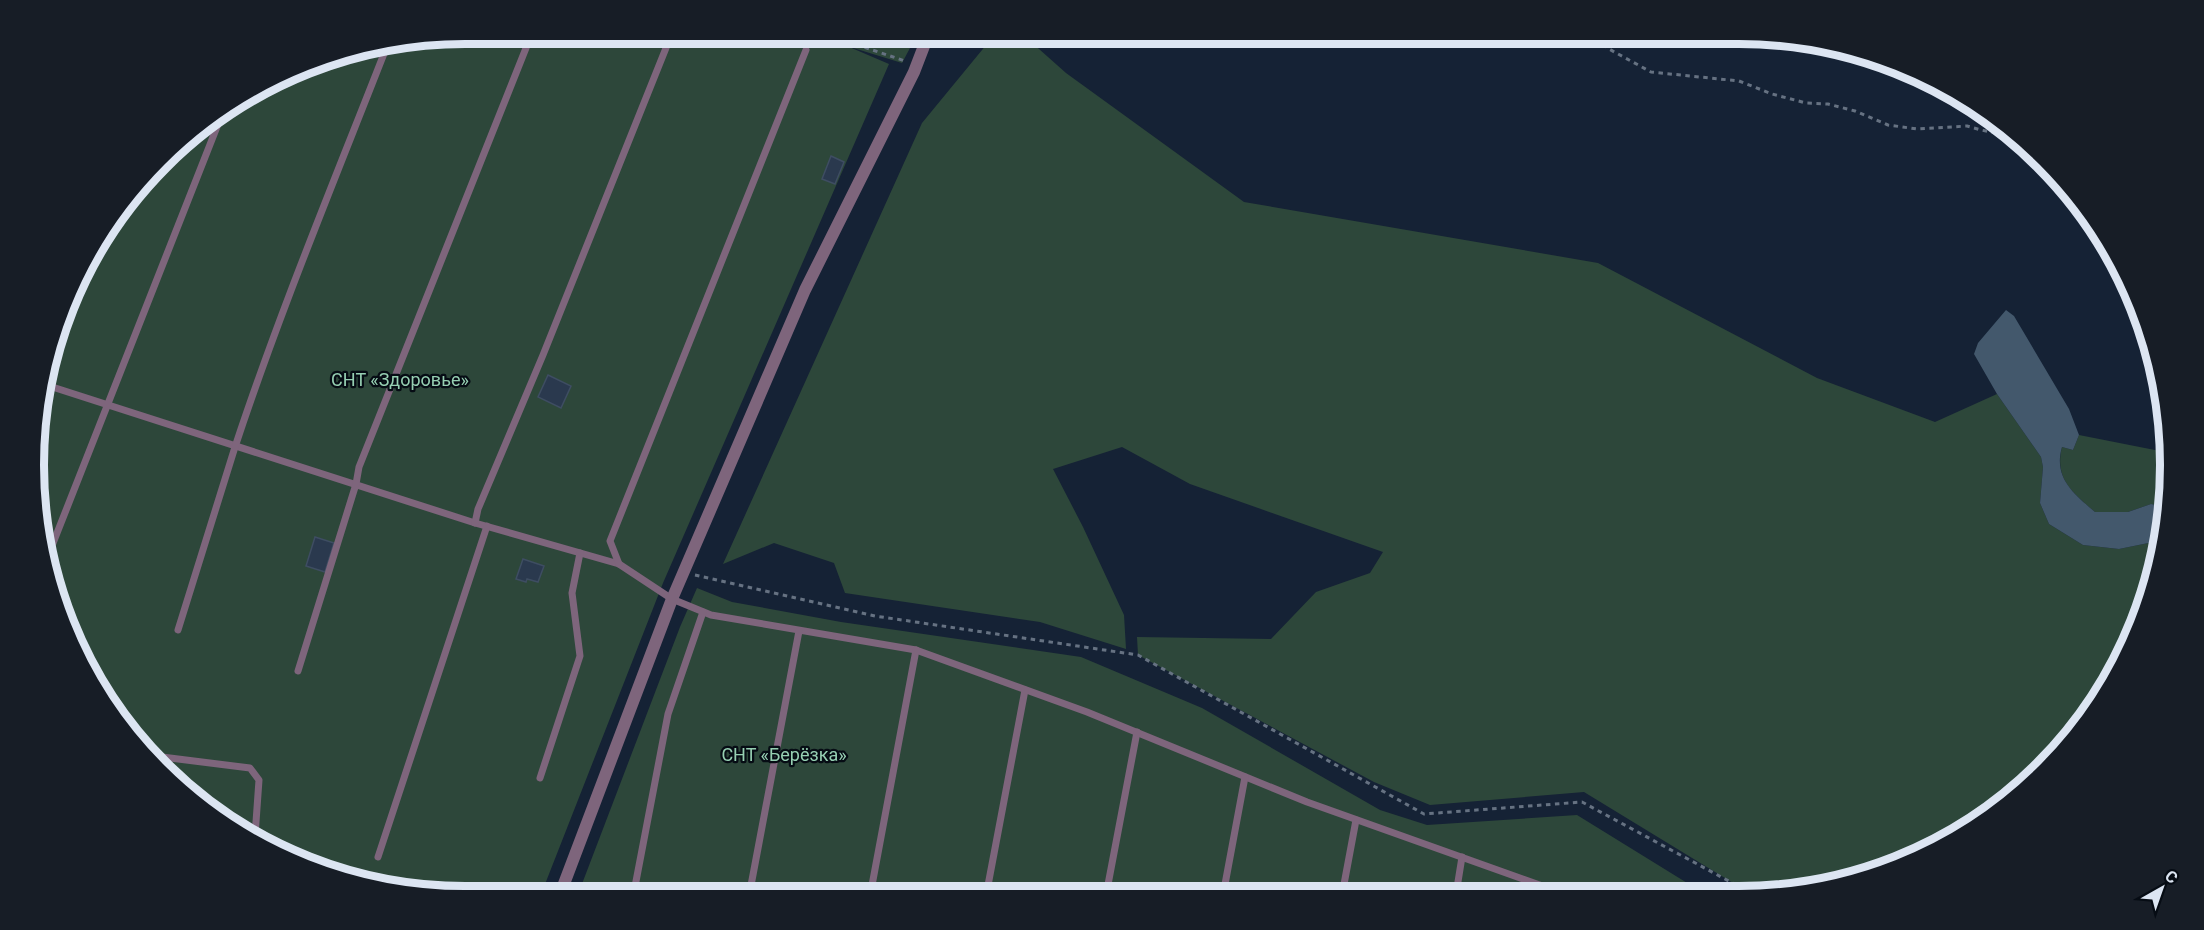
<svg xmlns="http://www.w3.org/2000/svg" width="2204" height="930" viewBox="0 0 2204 930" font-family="Roboto,sans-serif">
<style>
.green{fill:#2d473a}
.water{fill:#43586c}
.building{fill:#2a394e;stroke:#3e4d62;stroke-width:1.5}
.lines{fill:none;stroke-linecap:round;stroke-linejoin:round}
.path{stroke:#667282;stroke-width:3;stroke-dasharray:4.5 4.5;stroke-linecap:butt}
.lane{stroke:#7e657c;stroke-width:7}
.street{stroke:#7e657c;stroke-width:12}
.labels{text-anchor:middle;stroke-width:4.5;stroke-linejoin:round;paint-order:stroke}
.park-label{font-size:18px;fill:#96cfb2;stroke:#060c14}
.rim{fill:none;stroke:#dce5f2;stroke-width:8}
</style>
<rect width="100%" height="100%" fill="#152235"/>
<!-- green -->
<g class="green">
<path d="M465 33H918L902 63 847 46 889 64 663 583 540 897H465L326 874 202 808 140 750 91 681 41 549 37 408 56 326 91 249 180 140 249 91 326 56Z"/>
<path d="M996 33H1021L1066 73 1244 202 1598 263 1817 378 1935 422 1997 394 2041 457 2043 467 2040 503 2049 524 2083 545 2119 549 2163 540 2148 604 2098 705 2024 790 1930 853 1796 893H1759L1738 886 1584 792 1430 805 1374 782 1138 655 1137 637 1271 639 1316 592 1370 573 1383 552 1190 484 1122 447 1053 469 1083 527 1124 615 1126 649 1040 622 845 593 834 563 774 543 723 564 922 123Z"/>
<path d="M2079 435 2170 453 2167 524 2160 507 2151 504 2128 512H2095C2073 493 2054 479 2062 447L2073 450Z"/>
<path d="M697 588 732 602 841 622 1081 657 1202 708 1380 810 1427 825 1577 815 1705 894 577 897 680 627Z"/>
</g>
<!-- water -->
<path class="water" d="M2006 310 2014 316 2069 409 2079 435 2073 450 2062 447C2053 478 2074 494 2095 512H2128L2151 504 2160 506 2167 524 2163 540 2119 549 2083 545 2049 524 2040 503 2043 467 2041 457 1997 394 1974 354 1978 343Z"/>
<!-- building -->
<g class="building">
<path d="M831 156 844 162 835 184 822 179Z"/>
<path d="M548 375 571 386 561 408 538 397Z"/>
<path d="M315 537 334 543 325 572 306 566Z"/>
<path d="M523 559 544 566 538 582 527 579 526 582 516 579Z"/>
</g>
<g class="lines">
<!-- path -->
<g class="path">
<path d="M822 33 905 61"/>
<path d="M1589 33 1609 49 1651 72 1739 81 1772 94 1806 103 1828 104 1855 111 1888 125 1917 129 1967 126 1981 130 2020 138"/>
<path d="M695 575 875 616 1138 655 1424 814 1582 802 1738 886 1759 893"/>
</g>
<!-- lane -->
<g class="lane">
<path d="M43 384 475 523 619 564 672 599 711 615 916 650 1087 712 1307 802 1565 894"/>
<path d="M475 523 478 509 543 355 672 33"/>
<path d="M46 561 224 109"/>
<path d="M619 564 610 541 806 50"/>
<path d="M178 630C197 569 216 508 235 447 280 311 335 179 387 46"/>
<path d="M298 671 356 484 359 467 532 33"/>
<path d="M146 755 250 768 259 780 255 836"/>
<path d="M540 778 580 656 572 593 580 553"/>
<path d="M378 857 487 526"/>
<path d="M1456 894 1462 857"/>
<path d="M1106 895 1137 732"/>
<path d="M1223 895 1245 777"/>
<path d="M1342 895 1356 820"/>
<path d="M749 896 799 631"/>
<path d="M870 896 916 650"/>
<path d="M986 896 1025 690"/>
<path d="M633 897 668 714 703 612"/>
</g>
<!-- street -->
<path class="street" d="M559 897 672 599 805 290 914 72 929 33"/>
</g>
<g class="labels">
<!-- park labels -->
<g class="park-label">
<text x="400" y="386">СНТ «Здоровье»</text>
<text x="784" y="761">СНТ «Берёзка»</text>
</g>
</g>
<!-- crop -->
<path d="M0 0H2204V930H0ZM465 44H1739A421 421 0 0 1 2160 465V465A421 421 0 0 1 1739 886H465A421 421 0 0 1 44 465V465A421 421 0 0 1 465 44Z" fill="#171d26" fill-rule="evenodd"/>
<path class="rim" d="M465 44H1739A421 421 0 0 1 2160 465V465A421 421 0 0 1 1739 886H465A421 421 0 0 1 44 465V465A421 421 0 0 1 465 44Z"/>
<!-- north arrow -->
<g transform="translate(2162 888) rotate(40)" stroke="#060c14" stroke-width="4.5" paint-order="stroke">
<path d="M0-4.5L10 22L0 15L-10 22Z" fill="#dce5f2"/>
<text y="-9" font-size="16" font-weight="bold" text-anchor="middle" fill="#dce5f2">С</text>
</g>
</svg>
